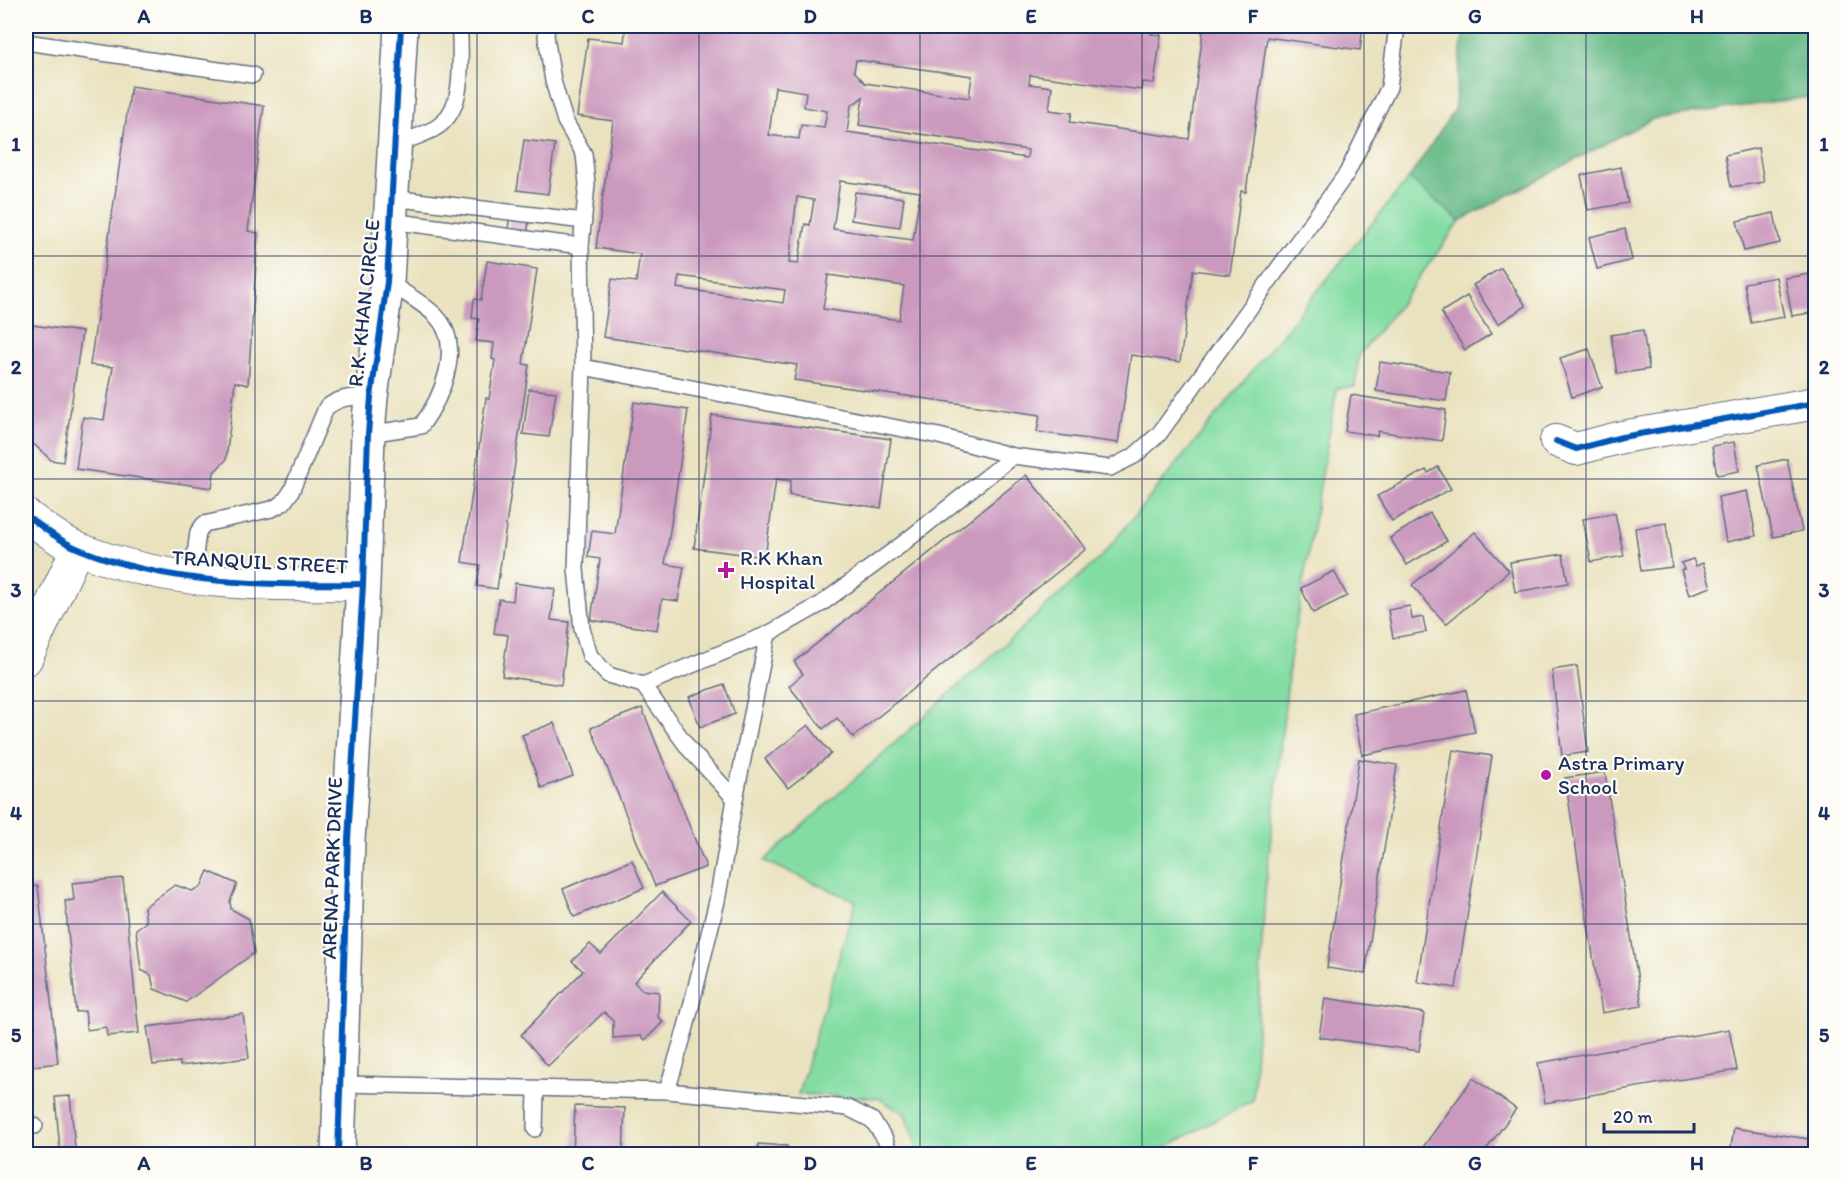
<svg xmlns="http://www.w3.org/2000/svg" width="1841" height="1180" viewBox="0 0 1841 1180" font-family="Itim,sans-serif">
<style>
.green{fill:#83dda3;stroke:#4f8680;stroke-width:1.5}
.forest{fill:#6abc89;stroke:#427674;stroke-width:1.5}
.building{fill:#cb99be;fill-rule:evenodd}
.lines{fill:none;stroke-linecap:round;stroke-linejoin:round}
.lane-casing{stroke:#636e80;stroke-width:18}
.street-casing{stroke:#636e80;stroke-width:34}
.secondary-casing{stroke:#636e80;stroke-width:36}
.lane{stroke:#fff;stroke-width:15}
.street{stroke:#fff;stroke-width:32}
.secondary{stroke:#fff;stroke-width:33}
.cycleway-casing{stroke:#fdfcf7;stroke-width:10}
.cycleway{stroke:#0057b8;stroke-width:6}
.grid{fill:none;stroke:#1b2f5e;stroke-width:1.5;stroke-opacity:0.55}
.poi-dot{fill:#b5179e;stroke:#fdfcf7;stroke-width:2}
.labels{text-anchor:middle;stroke-width:4.5;stroke-linejoin:round;paint-order:stroke}
.street-label{font-size:21px;fill:#1b2f5e;stroke:#fdfcf7}
.poi-label{font-size:21px;fill:#1b2f5e;stroke:#fdfcf7;text-anchor:start}
.neatline{fill:none;stroke:#1b2f5e;stroke-width:2}
.grid-label{font-size:20px;text-anchor:middle;font-weight:bold;fill:#1b2f5e}
</style>
<rect width="100%" height="100%" fill="#fdfcf7"/>
<filter id="ink" filterUnits="userSpaceOnUse"><feTurbulence type="fractalNoise" baseFrequency=".0167" numOctaves="2"/><feDisplacementMap in="SourceGraphic" scale="12" xChannelSelector="R" yChannelSelector="G"/><feConvolveMatrix kernelMatrix="1 2 1 2 8 2 1 2 1" color-interpolation-filters="sRGB"/></filter>
<filter id="wash" filterUnits="userSpaceOnUse"><feTurbulence type="fractalNoise" baseFrequency=".008" numOctaves="4" result="noise"/><feDisplacementMap in="SourceGraphic" scale="24" xChannelSelector="R" yChannelSelector="G"/><feGaussianBlur stdDeviation="1.35" result="paint"/><feColorMatrix in="noise" values="0 0 0 0 0 0 0 0 0 0 0 0 0 0 0 0 0 1.4 0 .05"/><feComposite in="paint" operator="in"/></filter>
<g filter="url(#wash)">
<rect width="100%" height="100%" fill="#eae2bf"/>
<!-- green -->
<path class="green" d="M1409 178 1460 221 1397 308 1359 355 1355 387 1337 388 1290 659 1265 892 1253 1100 1153 1154H916V1143L905 1114 878 1098 798 1094 856 901 764 861 1102 556Z"/>
<!-- forest -->
<path class="forest" d="M1464 26H1815V96L1652 119 1460 221 1409 178 1454 110Z"/>
<g id="blocks">
<!-- building -->
<g class="building">
<path d="M626 26H784L783 30 798 32 799 26H1152L1151 34 1161 35 1154 83 1142 82 1141 90 1030 75 1029 84 1052 87 1049 110 1072 113 1070 122 1189 139 1203 32 1201 31 1202 26H1363L1360 50 1267 37 1246 192 1241 191 1230 275 1193 270 1180 362 1131 355 1118 443 1037 432 1040 415 794 380 797 365 603 337 612 279 636 282 640 254 596 248 613 121 577 116 588 38 624 42ZM856 60 972 76 969 98 865 83 854 71ZM775 87 806 92 804 107 827 111 824 128 801 125 799 139 769 135ZM863 97 859 125 1028 150 1027 158 847 132 851 106ZM840 181 920 192 913 240 833 229ZM797 197 814 200 810 225 805 224 798 264 789 263ZM828 275 904 286 899 320 823 309ZM679 276 785 290 783 303 677 288Z"/>
<path d="M131 86 264 106 248 231 258 233 248 385 235 382 226 460 214 472 212 488 76 469 83 417 104 420 113 367 90 365Z"/>
<path d="M524 140 555 144 548 194 517 190Z"/>
<path d="M1758 148 1764 182 1731 187 1725 155Z"/>
<path d="M1621 167 1628 203 1588 210 1581 175Z"/>
<path d="M855 192 904 198 900 227 851 220Z"/>
<path d="M1774 213 1780 243 1744 251 1737 221Z"/>
<path d="M509 219 529 221 527 235 508 232Z"/>
<path d="M1625 229 1632 260 1597 269 1589 237Z"/>
<path d="M487 261 537 269 523 364 529 365 497 589 477 586 480 565 462 562 486 398 489 399 495 360 492 359 494 343 476 341 479 319 472 318 474 299 481 300Z"/>
<path d="M1501 268 1526 306 1498 324 1473 285Z"/>
<path d="M1816 273V312L1792 316 1785 278Z"/>
<path d="M1776 277 1784 317 1751 323 1744 283Z"/>
<path d="M1467 296 1491 334 1465 350 1441 312Z"/>
<path d="M26 324 82 332 63 462 51 460 26 437Z"/>
<path d="M1643 330 1649 369 1617 374 1611 335Z"/>
<path d="M1589 349 1602 387 1572 397 1560 358Z"/>
<path d="M1380 362 1450 372 1446 401 1376 391Z"/>
<path d="M529 389 556 392 549 437 523 434Z"/>
<path d="M1351 395 1446 410 1442 441 1378 431 1377 436 1345 431Z"/>
<path d="M634 402 688 410 665 564 684 567 678 601 662 599 657 630 591 620 600 559 588 557 592 531 615 534Z"/>
<path d="M712 415 891 439 881 508 789 495 791 481 776 479 765 557 694 548Z"/>
<path d="M1734 442 1739 471 1717 475 1712 446Z"/>
<path d="M1787 459 1802 531 1773 537 1758 465Z"/>
<path d="M1438 467 1451 489 1392 521 1377 496 1426 470 1428 473Z"/>
<path d="M1026 475 1086 549 853 737 837 718 823 729 789 686 803 674 794 662Z"/>
<path d="M1816 479V511H1814L1810 480Z"/>
<path d="M1747 491 1756 536 1726 542 1718 497Z"/>
<path d="M1430 513 1447 541 1407 565 1390 538Z"/>
<path d="M1615 513 1624 556 1591 562 1583 519Z"/>
<path d="M1666 523 1672 567 1641 571 1635 528Z"/>
<path d="M1475 532 1509 571 1446 624 1412 585Z"/>
<path d="M1563 554 1568 583 1515 592 1510 562Z"/>
<path d="M1693 559 1696 566 1703 563 1711 587 1689 595 1681 570 1684 569 1681 563Z"/>
<path d="M1334 571 1347 596 1313 613 1301 588Z"/>
<path d="M515 583 555 589 551 620 569 622 561 685 502 676 508 635 494 633 499 599 513 601Z"/>
<path d="M1410 606 1412 619 1423 617 1426 632 1393 638 1388 610Z"/>
<path d="M1577 666 1588 752 1562 756 1552 670Z"/>
<path d="M724 684 735 714 700 727 689 697Z"/>
<path d="M1466 690 1475 732 1362 755 1354 714Z"/>
<path d="M642 708 706 867 655 886 591 728Z"/>
<path d="M554 723 573 776 541 788 522 735Z"/>
<path d="M808 725 831 754 788 788 765 759Z"/>
<path d="M1453 750 1492 756 1456 988 1417 982Z"/>
<path d="M1359 759 1397 765 1365 974 1327 968Z"/>
<path d="M1605 772 1642 1006 1602 1013 1565 778Z"/>
<path d="M632 860 644 888 574 917 563 889Z"/>
<path d="M208 871 237 884 230 901 231 909 249 919 254 953 186 1002 154 989 151 975 141 970 136 929 146 922 144 907 175 885 192 891 201 887Z"/>
<path d="M123 878 139 1033 107 1036 106 1027 87 1030 85 1011 76 1012 65 901 74 900 72 883Z"/>
<path d="M38 886 58 1063 26 1067V887Z"/>
<path d="M662 892 691 921 634 982 642 990 659 992 658 1017 663 1022 645 1040 641 1036 613 1038V1020L604 1012 548 1066 521 1035 583 971 572 961 590 944 601 954Z"/>
<path d="M1325 998 1424 1013 1419 1051 1319 1037Z"/>
<path d="M243 1014 249 1058 180 1066V1062L153 1065 147 1027Z"/>
<path d="M1729 1029 1737 1070 1545 1103 1538 1063Z"/>
<path d="M1473 1078 1516 1109 1483 1154H1418Z"/>
<path d="M70 1096 75 1148 60 1149 55 1097Z"/>
<path d="M575 1106 625 1108 623 1154H573Z"/>
<path d="M1734 1128 1816 1140V1154H1730Z"/>
<path d="M758 1144 787 1146V1154H757Z"/>
</g>
</g>
</g>
<g filter="url(#ink)">
<use href="#blocks" fill-opacity="0" stroke="#636e80" stroke-width="1.5"/>
<g class="lines">
<defs>
<g id="lane">
<path d="M547 26 546 36 553 81 565 121 584 154 587 184 581 246 583 367 576 569 582 629 590 656 608 675 643 685 768 634 821 604 901 545 1013 456 1110 468 1134 456 1159 434 1347 173 1389 87 1397 26"/>
<path d="M26 42 253 75"/>
<path d="M396 145C408 140 422 135 434 129 468 110 459 58 460 26"/>
<path d="M392 198 584 221"/>
<path d="M390 221 581 246"/>
<path d="M583 367 939 436 1013 456"/>
<path d="M368 434 421 426C441 399 465 346 436 316 422 302 403 292 387 282"/>
<path d="M192 579 198 532 204 524 272 509 283 503 291 492 326 408C340 396 353 397 371 397"/>
<path d="M643 685 689 749 735 799"/>
<path d="M341 1084 667 1091 848 1108 872 1120 885 1139 890 1154"/>
<path d="M667 1091 686 1027 717 901 735 799 768 634"/>
<path d="M26 1123 35 1126"/>
<path d="M535 1129 536 1090"/>
</g>
<g id="street">
<path d="M1556 441 1576 449 1622 437 1816 403"/>
<path d="M26 515C42 527 61 542 79 549 169 586 268 585 363 584"/>
<path d="M26 659 77 549"/>
</g>
<path id="secondary" d="M338 1154 348 840 363 584 368 434 371 397 387 282 401 26"/>
</defs>
<!-- lane casing -->
<use href="#lane" class="lane-casing"/>
<!-- street casing -->
<use href="#street" class="street-casing"/>
<!-- secondary casing -->
<use href="#secondary" class="secondary-casing"/>
<!-- lane -->
<use href="#lane" class="lane"/>
<!-- street -->
<use href="#street" class="street"/>
<!-- secondary -->
<use href="#secondary" class="secondary"/>
<defs>
<g id="cycleway">
<path d="M1556 441 1576 449 1622 437 1816 403"/>
<path d="M26 515C42 527 61 542 79 549 169 586 268 585 363 584"/>
<path d="M338 1154 348 840 363 584 368 434 371 397 387 282 401 26"/>
</g>
</defs>
<!-- cycleway casing -->
<use href="#cycleway" class="cycleway-casing"/>
<!-- cycleway -->
<use href="#cycleway" class="cycleway"/>
</g>
</g>
<!-- grid -->
<path class="grid" d="M255 26V1154M477 26V1154M699 26V1154M920 26V1154M1142 26V1154M1364 26V1154M1586 26V1154M26 256H1816M26 479H1816M26 701H1816M26 924H1816"/>
<!-- markers -->
<g class="poi-dot">
<path d="M723 561h6v6h6v6h-6v6h-6v-6h-6v-6h6z"/>
<circle cx="1546" cy="775" r="6"/>
</g>
<g class="labels">
<!-- street labels -->
<g class="street-label">
<text transform="translate(364 303) rotate(-84)" y="7">R.K. KHAN CIRCLE</text>
<text transform="translate(260 562) rotate(3)" y="7">TRANQUIL STREET</text>
<text transform="translate(332 868) rotate(-88)" y="7">ARENA PARK DRIVE</text>
</g>
<!-- poi labels -->
<g class="poi-label">
<text x="740" y="565">R.K Khan<tspan x="740" dy="24">Hospital</tspan></text>
<text x="1558" y="770">Astra Primary<tspan x="1558" dy="24">School</tspan></text>
</g>
</g>
<!-- margin -->
<rect width="1841" height="1180" fill="none" stroke="#fdfcf7" stroke-width="66"/>
<!-- scale -->
<path d="M1604 1123v9h90v-9" fill="none" stroke="#1b2f5e" stroke-width="3"/>
<text x="1613" y="1123" font-size="18" fill="#1b2f5e" stroke="#fdfcf7" stroke-width="4.5" paint-order="stroke">20 m</text>
<rect x="33" y="33" width="1775" height="1114" class="neatline"/>
<g class="grid-label">
<text x="144" y="23">A</text>
<text x="366" y="23">B</text>
<text x="588" y="23">C</text>
<text x="810" y="23">D</text>
<text x="1031" y="23">E</text>
<text x="1253" y="23">F</text>
<text x="1475" y="23">G</text>
<text x="1697" y="23">H</text>
<text x="16" y="151">1</text>
<text x="1824" y="151">1</text>
<text x="16" y="374">2</text>
<text x="1824" y="374">2</text>
<text x="16" y="597">3</text>
<text x="1824" y="597">3</text>
<text x="16" y="820">4</text>
<text x="1824" y="820">4</text>
<text x="16" y="1042">5</text>
<text x="1824" y="1042">5</text>
<text x="144" y="1170">A</text>
<text x="366" y="1170">B</text>
<text x="588" y="1170">C</text>
<text x="810" y="1170">D</text>
<text x="1031" y="1170">E</text>
<text x="1253" y="1170">F</text>
<text x="1475" y="1170">G</text>
<text x="1697" y="1170">H</text>
</g>
</svg>
